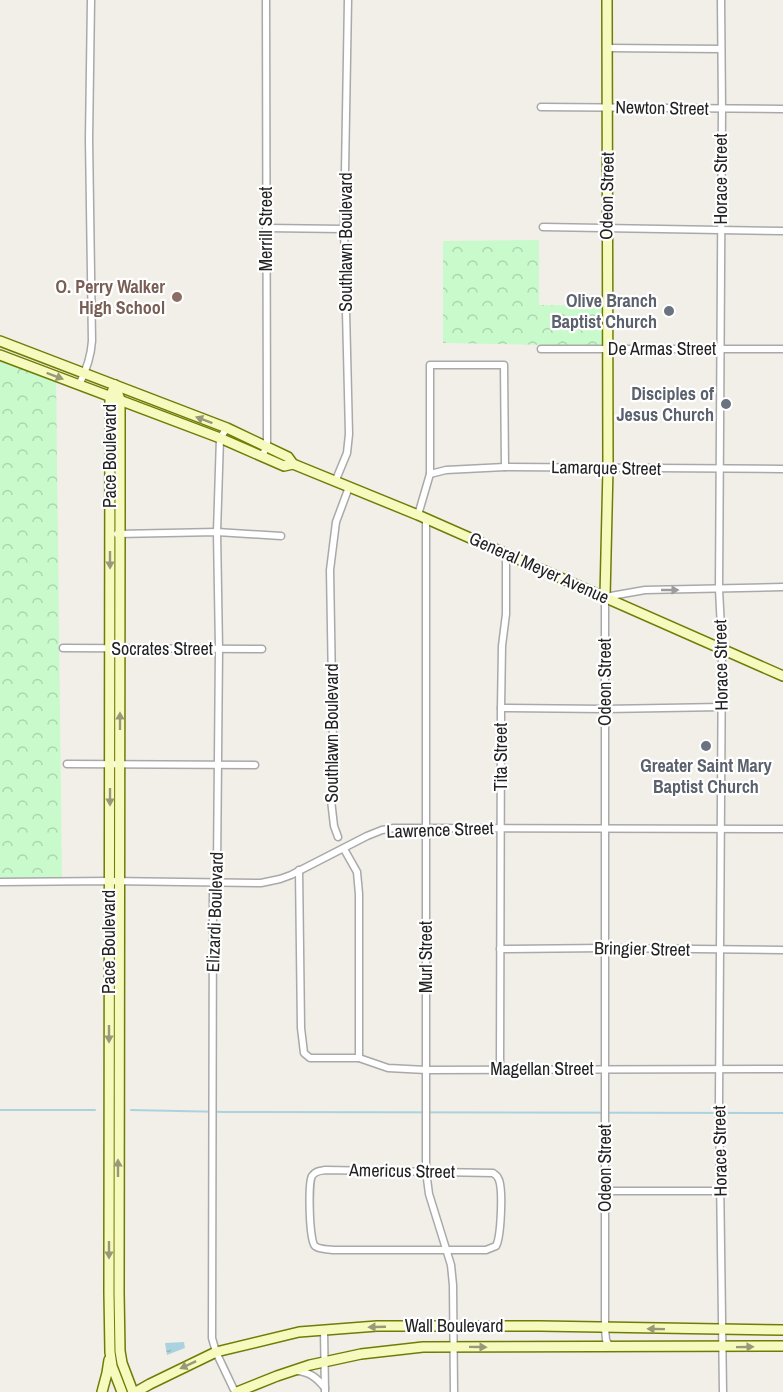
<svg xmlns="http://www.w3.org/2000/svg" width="783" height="1392" viewBox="0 0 783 1392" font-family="'Archivo Narrow',sans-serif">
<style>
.park{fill:url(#park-crowns)}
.water{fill:url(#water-ripples)}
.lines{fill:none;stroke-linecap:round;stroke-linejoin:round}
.stream{stroke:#aad3df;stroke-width:2}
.street-casing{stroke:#a9a9a9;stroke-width:9}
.secondary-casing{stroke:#707d05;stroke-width:12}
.street{stroke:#fff;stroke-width:6}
.secondary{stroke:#f7fabf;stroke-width:9}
.oneway{fill:#979978}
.oneway2{fill:#9c9c9c}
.education-dot{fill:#8d6e63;stroke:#fff;stroke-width:2}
.worship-dot{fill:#6b7280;stroke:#fff;stroke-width:2}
.labels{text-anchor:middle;stroke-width:4.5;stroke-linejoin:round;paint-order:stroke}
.street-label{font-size:18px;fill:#222;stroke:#fff}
.education-label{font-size:18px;font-weight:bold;fill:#785e54;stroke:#fff;text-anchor:end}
.worship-label{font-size:18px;font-weight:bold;fill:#5b616d;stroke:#fff;text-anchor:end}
</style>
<defs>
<pattern id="park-crowns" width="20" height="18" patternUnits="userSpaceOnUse" patternTransform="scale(1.5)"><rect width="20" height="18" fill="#c8facc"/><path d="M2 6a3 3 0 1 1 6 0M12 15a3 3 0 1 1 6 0" fill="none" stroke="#acd6af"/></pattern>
<pattern id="water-ripples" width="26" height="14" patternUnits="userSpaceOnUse" patternTransform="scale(1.5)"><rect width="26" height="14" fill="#aad3df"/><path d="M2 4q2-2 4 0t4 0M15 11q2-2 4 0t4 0" fill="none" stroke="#92b5bf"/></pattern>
</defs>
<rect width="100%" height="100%" fill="#f2efe9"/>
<!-- park -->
<g class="park">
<path d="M539 240V305L602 306V346L443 343V241Z"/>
<path d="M0 356 56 376 62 881H0Z"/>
</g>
<!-- water -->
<path class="water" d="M184 1342 185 1348 167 1355 165 1343Z"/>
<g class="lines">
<!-- stream -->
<g class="stream">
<path d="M0 1110H95"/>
<path d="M131 1110 225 1112 783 1113"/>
</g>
<defs>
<g id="street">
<path d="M721 0 722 109 719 589 722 648 719 1102 723 1392"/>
<path d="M608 48 721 49"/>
<path d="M541 107 783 109"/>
<path d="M543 227 783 231"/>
<path d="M266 228 344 229"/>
<path d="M541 349H783"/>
<path d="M79 385C86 371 91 357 92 341L89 139 91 0"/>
<path d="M227 428 220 438 217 532 219 649 217 867 216 883 213 892 212 1338 216 1352 235 1392"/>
<path d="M262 456 267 446 266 0"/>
<path d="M430 474 446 470 505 467 783 469"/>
<path d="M335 482 347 453 349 434 344 229 348 0"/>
<path d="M418 515 430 474V365H504L505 467"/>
<path d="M426 519V1171L429 1194 451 1265 453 1285 454 1392"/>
<path d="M117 534 217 532 281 536"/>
<path d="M63 648 262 649"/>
<path d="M501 708 605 709 722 707"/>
<path d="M67 764 255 765"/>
<path d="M338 837 334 826 331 800 333 743 330 570 336 522 349 487"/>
<path d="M344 849 357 872 359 894V1058"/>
<path d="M299 870 301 1028 304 1053 310 1058H359L388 1068 426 1070 783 1069"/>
<path d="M0 882 110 881 261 883 280 879 291 875 367 836 382 830 394 828 783 829"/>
<path d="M500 949 605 948 783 950"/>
<path d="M500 1069 501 708 502 646 506 614V554"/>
<path d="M325 1170 493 1173C497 1176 497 1175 499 1180 503 1191 501 1237 496 1246L486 1250H333C328 1249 320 1250 315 1246 309 1241 308 1183 312 1176 315 1171 320 1171 325 1170Z"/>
<path d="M605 1191H720"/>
<path d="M324 1330 325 1392"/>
<path d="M610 1347 606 1340 605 1328V597L645 590 783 587"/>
<path d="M297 1371C310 1372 317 1378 325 1388"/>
</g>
<g id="secondary">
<path d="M0 341 227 428 288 457 293 464"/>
<path d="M0 355 220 438 284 466 293 464 418 515 783 676"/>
<path d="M115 385 110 397 109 1293 110 1352 112 1366 122 1392"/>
<path d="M115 385 120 400V506L119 1293 120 1351 122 1363 133 1392"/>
<path d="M605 597 608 468 607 0"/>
<path d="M102 1392 107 1373 109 1360"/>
<path d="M136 1392 150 1384 216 1352 299 1332 377 1326H540L783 1330"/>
<path d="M237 1392 277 1376 310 1365 361 1354 423 1347 783 1346"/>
</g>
</defs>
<!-- street casing -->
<use href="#street" class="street-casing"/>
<!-- secondary casing -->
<use href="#secondary" class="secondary-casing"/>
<!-- street -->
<use href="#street" class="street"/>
<!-- secondary -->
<use href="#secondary" class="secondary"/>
</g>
<!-- one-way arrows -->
<defs><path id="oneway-solid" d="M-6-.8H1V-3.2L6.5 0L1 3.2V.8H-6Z" transform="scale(1.5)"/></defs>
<g class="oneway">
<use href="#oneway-solid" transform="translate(55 376) rotate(21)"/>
<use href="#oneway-solid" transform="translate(204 420) rotate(-159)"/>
<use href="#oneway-solid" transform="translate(110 560) rotate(90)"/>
<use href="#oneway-solid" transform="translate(120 721) rotate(-90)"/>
<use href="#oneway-solid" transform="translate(110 797) rotate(90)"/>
<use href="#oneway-solid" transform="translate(109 1034) rotate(90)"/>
<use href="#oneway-solid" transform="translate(118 1168) rotate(-90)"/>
<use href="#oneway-solid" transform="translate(109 1250) rotate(90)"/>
<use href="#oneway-solid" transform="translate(377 1327) rotate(178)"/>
<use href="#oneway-solid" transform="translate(656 1329) rotate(-179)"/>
<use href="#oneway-solid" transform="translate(478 1347) rotate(1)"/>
<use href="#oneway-solid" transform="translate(745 1347) rotate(-1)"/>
<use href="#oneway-solid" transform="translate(188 1365) rotate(155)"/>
</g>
<use class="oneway2" href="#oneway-solid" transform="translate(670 590)"/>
<!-- markers -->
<circle class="education-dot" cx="177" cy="297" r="6"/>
<g class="worship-dot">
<circle cx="669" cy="311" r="6"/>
<circle cx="726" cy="404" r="6"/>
<circle cx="706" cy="746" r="6"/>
</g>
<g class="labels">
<!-- street labels -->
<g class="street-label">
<text transform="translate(662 108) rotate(1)" y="6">Newton Street</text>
<text transform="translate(721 179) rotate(-90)" y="6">Horace Street</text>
<text transform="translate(607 196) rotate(-89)" y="6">Odeon Street</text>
<text transform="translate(266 229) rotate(-90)" y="6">Merrill Street</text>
<text transform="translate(346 242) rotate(-90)" y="6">Southlawn Boulevard</text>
<text x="662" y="355">De Armas Street</text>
<text transform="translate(110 456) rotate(-90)" y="6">Pace Boulevard</text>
<text transform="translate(606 468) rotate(1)" y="6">Lamarque Street</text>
<text transform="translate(539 568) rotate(24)" y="6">General Meyer Avenue</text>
<text x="162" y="655">Socrates Street</text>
<text transform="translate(721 665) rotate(-91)" y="6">Horace Street</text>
<text transform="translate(605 682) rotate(-90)" y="6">Odeon Street</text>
<text transform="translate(332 733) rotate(-90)" y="6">Southlawn Boulevard</text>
<text transform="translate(501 757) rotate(-90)" y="6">Tita Street</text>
<text transform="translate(440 830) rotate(-2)" y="6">Lawrence Street</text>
<text transform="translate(215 912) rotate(-88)" y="6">Elizardi Boulevard</text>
<text transform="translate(109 942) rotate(-90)" y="6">Pace Boulevard</text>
<text transform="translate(642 949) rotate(1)" y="6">Bringier Street</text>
<text transform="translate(426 957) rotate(-90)" y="6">Murl Street</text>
<text x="542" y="1075">Magellan Street</text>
<text transform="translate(720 1151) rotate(-91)" y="6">Horace Street</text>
<text transform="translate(605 1168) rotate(-90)" y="6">Odeon Street</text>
<text transform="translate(402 1171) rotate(1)" y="6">Americus Street</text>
<text x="454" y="1332">Wall Boulevard</text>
</g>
<!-- education labels -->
<g class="education-label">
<text x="165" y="293">O. Perry Walker<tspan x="165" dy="21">High School</tspan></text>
</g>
<!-- worship labels -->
<g class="worship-label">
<text x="657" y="307">Olive Branch<tspan x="657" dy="21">Baptist Church</tspan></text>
<text x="714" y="400">Disciples of<tspan x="714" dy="21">Jesus Church</tspan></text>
<text x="706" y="772" text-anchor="middle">Greater Saint Mary<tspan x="706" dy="21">Baptist Church</tspan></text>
</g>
</g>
</svg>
